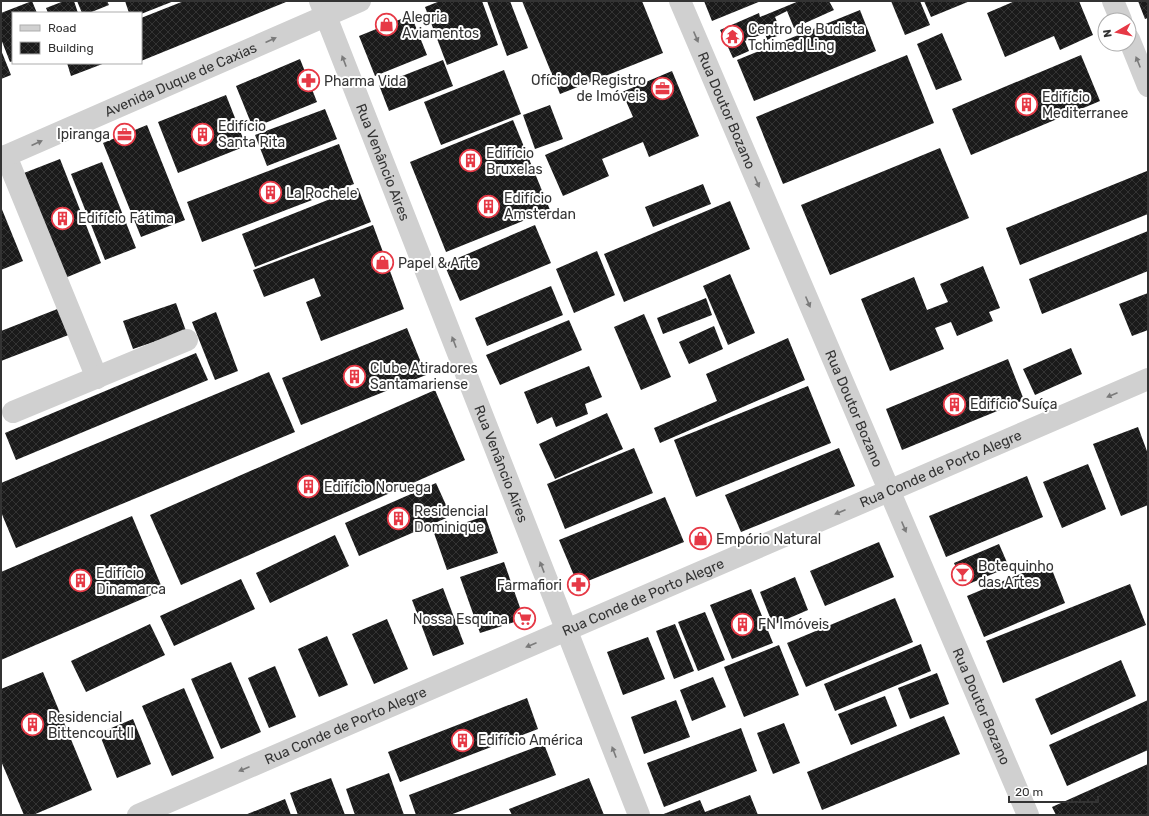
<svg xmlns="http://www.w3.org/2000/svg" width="1149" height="816" viewBox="0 0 1149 816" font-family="Rubik,sans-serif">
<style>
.building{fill:url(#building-cross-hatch)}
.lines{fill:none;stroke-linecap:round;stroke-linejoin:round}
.minor{stroke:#d0d0d0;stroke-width:22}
.oneway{fill:#7a7a7a}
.labels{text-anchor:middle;stroke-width:4;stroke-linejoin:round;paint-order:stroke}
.poi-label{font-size:14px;fill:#333;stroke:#fff;text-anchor:start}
.street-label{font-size:14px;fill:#333;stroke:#fff}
</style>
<defs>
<pattern id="building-cross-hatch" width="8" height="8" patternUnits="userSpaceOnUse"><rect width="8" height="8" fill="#1a1a1a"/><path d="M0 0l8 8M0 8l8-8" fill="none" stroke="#333"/></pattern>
</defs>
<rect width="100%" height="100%" fill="#fff"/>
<!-- building -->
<g class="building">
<path d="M32 1 37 13H13V61L10 62 1 39V13Z"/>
<path d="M64 1H74L78 13H48L46 8Z"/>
<path d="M77 1H107L109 5 89 13H82Z"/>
<path d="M125 1H174L141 14 129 13Z"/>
<path d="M184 1H285L286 2 141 61V18Z"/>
<path d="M440 1H482L498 45 447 65 425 7Z"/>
<path d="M487 1H510L528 48 507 56Z"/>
<path d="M522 1H642L663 53 560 94Z"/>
<path d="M704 1H761L712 21Z"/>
<path d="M799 1H829L834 10 794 28 787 11 775 17 782 34 767 40 765 33 745 41 749 51 733 58 720 30 759 13 760 17Z"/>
<path d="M891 1H920L930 25 905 35Z"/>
<path d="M924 1H970L931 17Z"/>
<path d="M1015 1H1079L1093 35 1060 50 1054 36 1005 57 987 13Z"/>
<path d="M1138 1H1148V18L1145 19Z"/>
<path d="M860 10 876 51 754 101 737 60Z"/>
<path d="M411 15 427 55 375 76 359 36Z"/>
<path d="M942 33 962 80 936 90 917 44Z"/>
<path d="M1 50 11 75 1 79Z"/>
<path d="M907 55 934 123 783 184 756 117Z"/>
<path d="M1081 55 1100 101 971 155 952 109Z"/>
<path d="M300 59 317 102 253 128 236 86Z"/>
<path d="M443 60 453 86 389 111 379 85Z"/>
<path d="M67 63H105L71 76Z"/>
<path d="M504 70 521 114 441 145 424 102Z"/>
<path d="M672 71 699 136 649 157 643 142 602 159 609 176 563 196 545 155 633 117 622 92Z"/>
<path d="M226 95 246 146 178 173 158 122Z"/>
<path d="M550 105 563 139 535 149 523 115Z"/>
<path d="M325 109 337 139 267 166 255 135Z"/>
<path d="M513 120 550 210 446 252 410 162Z"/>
<path d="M147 125 185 220 141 237 103 143Z"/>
<path d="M339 144 354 184 202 242 187 202Z"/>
<path d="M940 148 969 218 830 275 801 205Z"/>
<path d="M60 159 101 263 65 278 24 173Z"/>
<path d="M102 162 136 248 105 260 71 174Z"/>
<path d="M1147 171 1148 174V214L1020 265 1006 228Z"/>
<path d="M703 184 711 204 653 227 645 207Z"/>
<path d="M358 188 371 222 255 267 242 234Z"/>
<path d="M730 201 750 249 624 302 604 254Z"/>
<path d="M1 207 23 261 1 270Z"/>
<path d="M373 225 404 309 321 341 306 302 321 296 314 278 264 297 253 270Z"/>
<path d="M535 225 551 263 460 301 444 264Z"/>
<path d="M1148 231V271L1042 314 1029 279Z"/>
<path d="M597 251 615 295 574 313 556 269Z"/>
<path d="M983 266 1000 308 989 312 993 321 957 336 951 322 935 328 944 349 890 371 861 299 914 277 927 310 948 302 940 284Z"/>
<path d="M730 274 755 333 728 345 703 286Z"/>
<path d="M551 286 563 315 487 346 475 318Z"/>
<path d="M1148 293V330L1132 336 1119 304Z"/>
<path d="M706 298 712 315 663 334 657 318Z"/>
<path d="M176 303 186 331 133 349 123 321Z"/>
<path d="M60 308 71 334 1 361V331Z"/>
<path d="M216 312 238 371 215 380 192 322Z"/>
<path d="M644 314 671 377 641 390 614 327Z"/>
<path d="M569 320 582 350 500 385 486 355Z"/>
<path d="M714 326 723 349 689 364 679 342Z"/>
<path d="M407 328 426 375 301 425 282 378Z"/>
<path d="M788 338 805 380 660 443 654 428 717 401 706 374Z"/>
<path d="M1071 348 1082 374 1035 395 1023 369Z"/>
<path d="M196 353 208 380 16 460 5 433Z"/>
<path d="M1008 359 1024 400 902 450 886 409Z"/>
<path d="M589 366 602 397 585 404 588 414 556 427 552 417 537 424 524 392Z"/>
<path d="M269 372 295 432 16 548 1 512V483Z"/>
<path d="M808 386 831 443 696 497 674 440Z"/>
<path d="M435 390 465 460 181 585 150 515Z"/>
<path d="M607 413 623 449 555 479 539 444Z"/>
<path d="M1138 427 1148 454V505L1121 516 1093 444Z"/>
<path d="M634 448 653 493 565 529 547 484Z"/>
<path d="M839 448 855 486 741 532 725 495Z"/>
<path d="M1088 464 1106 509 1062 528 1043 482Z"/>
<path d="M1027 476 1043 517 946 557 929 516Z"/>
<path d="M436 483 451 516 359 556 345 523Z"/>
<path d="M665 497 684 542 578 585 559 540Z"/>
<path d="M132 516 163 590 1 660V572Z"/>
<path d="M485 516 498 553 447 570 434 533Z"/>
<path d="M335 535 349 566 270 603 256 573Z"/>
<path d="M879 542 894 577 825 606 810 571Z"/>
<path d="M999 544 1009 567 964 586 954 563Z"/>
<path d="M504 562 524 619 480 633 460 577Z"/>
<path d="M1049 562 1065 603 984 637 967 596Z"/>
<path d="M795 577 808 610 773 625 760 592Z"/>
<path d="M241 579 255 609 174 646 160 616Z"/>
<path d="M1130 584 1146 625 1003 683 986 641Z"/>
<path d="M443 588 464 644 433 656 412 600Z"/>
<path d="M751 589 773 643 732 659 710 605Z"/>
<path d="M895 598 913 642 806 687 787 643Z"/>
<path d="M705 612 725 660 698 671 678 622Z"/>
<path d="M387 619 408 669 374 684 352 634Z"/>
<path d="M150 624 165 655 86 692 71 661Z"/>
<path d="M675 624 694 671 674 679 656 631Z"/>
<path d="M327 636 348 685 319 697 298 649Z"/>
<path d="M648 637 665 679 623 695 607 652Z"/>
<path d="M921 644 931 671 835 711 824 684Z"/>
<path d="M779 645 799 695 744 717 724 667Z"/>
<path d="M1121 660 1136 696 1051 735 1035 699Z"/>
<path d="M231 662 261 732 221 749 191 679Z"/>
<path d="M275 666 296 717 269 728 248 678Z"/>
<path d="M43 672 92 790 33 815H24L1 761V689Z"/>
<path d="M937 673 949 704 910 719 898 688Z"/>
<path d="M713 677 726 707 692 721 680 690Z"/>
<path d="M184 688 214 758 172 776 142 706Z"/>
<path d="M885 696 897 726 851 745 838 714Z"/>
<path d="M527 698 538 729 400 782 388 752Z"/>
<path d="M676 700 690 737 644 754 631 717Z"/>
<path d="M1148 700V750L1067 786 1049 745Z"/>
<path d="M944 716 960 754 822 810 807 772Z"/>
<path d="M133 719 151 764 117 778 99 733Z"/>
<path d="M784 723 800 763 773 774 757 733Z"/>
<path d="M741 728 757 771 664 807 647 763Z"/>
<path d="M544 744 556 775 450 815H416L409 795Z"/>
<path d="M1148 764V815H1056L1052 807Z"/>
<path d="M389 773 404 815H355L346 789Z"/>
<path d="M331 778 345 815H298L290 793Z"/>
<path d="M589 778 604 815H512L509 809Z"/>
<path d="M750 795 758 815H661L700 800 705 812Z"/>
<path d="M285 799 291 815H245Z"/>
</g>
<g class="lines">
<!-- minor -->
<g class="minor">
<path id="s1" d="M320 1 639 815"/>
<path id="s2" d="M680 1 1028 815"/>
<path d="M1113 1 1121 20"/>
<path d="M1129 39 1148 86"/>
<path d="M6 156 97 378"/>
<path id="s3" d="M1 158 360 1"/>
<path d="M13 412 187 340"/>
<path id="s4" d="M138 815 1148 379"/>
</g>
</g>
<!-- one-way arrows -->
<defs><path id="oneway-solid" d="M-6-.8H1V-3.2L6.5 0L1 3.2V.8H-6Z"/></defs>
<g class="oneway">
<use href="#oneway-solid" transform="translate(696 37) rotate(67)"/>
<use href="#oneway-solid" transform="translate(271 40) rotate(-24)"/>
<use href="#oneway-solid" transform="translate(344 61) rotate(-111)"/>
<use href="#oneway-solid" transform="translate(1138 62) rotate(-112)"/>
<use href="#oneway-solid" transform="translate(37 143) rotate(-24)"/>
<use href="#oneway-solid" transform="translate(757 182) rotate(67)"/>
<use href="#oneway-solid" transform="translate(808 302) rotate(67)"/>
<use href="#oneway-solid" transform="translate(454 342) rotate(-111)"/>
<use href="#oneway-solid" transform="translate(1112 395) rotate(157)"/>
<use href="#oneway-solid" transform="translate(840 512) rotate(157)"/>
<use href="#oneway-solid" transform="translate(904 527) rotate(67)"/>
<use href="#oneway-solid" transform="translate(542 567) rotate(-111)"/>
<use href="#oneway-solid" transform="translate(531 645) rotate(157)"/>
<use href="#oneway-solid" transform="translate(614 752) rotate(-111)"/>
<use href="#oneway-solid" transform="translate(244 769) rotate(157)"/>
</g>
<!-- icons -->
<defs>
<symbol id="shop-ring" viewBox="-11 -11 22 22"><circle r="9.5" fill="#fff" stroke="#e63946" stroke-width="1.5"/><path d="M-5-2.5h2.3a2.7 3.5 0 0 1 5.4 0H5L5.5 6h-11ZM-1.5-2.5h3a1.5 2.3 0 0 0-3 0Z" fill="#e63946"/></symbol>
<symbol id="temple-ring" viewBox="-11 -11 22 22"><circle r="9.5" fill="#fff" stroke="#e63946" stroke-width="1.5"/><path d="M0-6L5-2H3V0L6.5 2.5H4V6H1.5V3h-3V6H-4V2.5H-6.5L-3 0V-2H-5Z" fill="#e63946"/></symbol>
<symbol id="pharmacy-ring" viewBox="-11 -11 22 22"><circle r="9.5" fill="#fff" stroke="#e63946" stroke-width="1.5"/><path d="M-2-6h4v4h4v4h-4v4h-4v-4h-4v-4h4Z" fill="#e63946"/></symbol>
<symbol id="office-ring" viewBox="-11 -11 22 22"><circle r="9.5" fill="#fff" stroke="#e63946" stroke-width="1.5"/><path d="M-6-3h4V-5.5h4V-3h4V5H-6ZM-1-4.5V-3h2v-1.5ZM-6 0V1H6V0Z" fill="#e63946"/></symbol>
<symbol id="building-ring" viewBox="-11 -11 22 22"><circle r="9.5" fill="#fff" stroke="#e63946" stroke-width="1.5"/><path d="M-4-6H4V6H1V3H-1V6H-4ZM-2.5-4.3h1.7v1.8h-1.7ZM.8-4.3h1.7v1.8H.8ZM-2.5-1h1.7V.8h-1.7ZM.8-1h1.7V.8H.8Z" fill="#e63946"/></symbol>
<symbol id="bar-ring" viewBox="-11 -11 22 22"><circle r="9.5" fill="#fff" stroke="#e63946" stroke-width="1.5"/><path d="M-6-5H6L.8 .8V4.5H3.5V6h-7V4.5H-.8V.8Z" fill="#e63946"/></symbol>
<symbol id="supermarket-ring" viewBox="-11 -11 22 22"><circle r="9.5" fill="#fff" stroke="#e63946" stroke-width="1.5"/><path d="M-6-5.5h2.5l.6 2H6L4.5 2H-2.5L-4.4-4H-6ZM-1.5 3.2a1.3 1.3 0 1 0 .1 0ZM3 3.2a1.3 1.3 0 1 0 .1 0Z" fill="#e63946"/></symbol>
</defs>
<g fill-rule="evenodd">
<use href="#shop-ring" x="374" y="12" width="25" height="25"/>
<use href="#temple-ring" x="720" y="24" width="25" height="25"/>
<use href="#pharmacy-ring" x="296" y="68" width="25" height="25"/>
<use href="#office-ring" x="650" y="76" width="25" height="25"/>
<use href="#building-ring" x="1014" y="92" width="25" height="25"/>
<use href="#office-ring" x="112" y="122" width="25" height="25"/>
<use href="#building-ring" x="190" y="122" width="25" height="25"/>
<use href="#building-ring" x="458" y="148" width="25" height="25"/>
<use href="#building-ring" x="258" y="180" width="25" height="25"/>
<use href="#building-ring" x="476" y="194" width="25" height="25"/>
<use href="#building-ring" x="50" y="206" width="25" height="25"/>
<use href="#shop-ring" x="370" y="250" width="25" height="25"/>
<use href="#building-ring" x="342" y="364" width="25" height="25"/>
<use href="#building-ring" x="942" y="392" width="25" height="25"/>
<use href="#building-ring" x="296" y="474" width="25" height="25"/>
<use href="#building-ring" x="386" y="506" width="25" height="25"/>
<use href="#shop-ring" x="688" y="526" width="25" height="25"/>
<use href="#bar-ring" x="950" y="562" width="25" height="25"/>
<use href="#building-ring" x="68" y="568" width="25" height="25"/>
<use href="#pharmacy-ring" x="566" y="572" width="25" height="25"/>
<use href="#supermarket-ring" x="512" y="606" width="25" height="25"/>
<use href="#building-ring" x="730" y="612" width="25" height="25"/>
<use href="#building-ring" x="20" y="712" width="25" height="25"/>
<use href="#building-ring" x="450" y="728" width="25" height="25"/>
</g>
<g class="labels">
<!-- poi labels -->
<g class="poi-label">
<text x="402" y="22">Alegria<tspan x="402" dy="16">Aviamentos</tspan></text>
<text x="748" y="34">Centro de Budista<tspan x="748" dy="16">Tchimed Ling</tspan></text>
<text x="646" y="85" text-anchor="end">Ofício de Registro<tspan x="646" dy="16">de Imóveis</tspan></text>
<text x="324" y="86">Pharma Vida</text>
<text x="1042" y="102">Edifício<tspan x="1042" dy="16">Mediterranee</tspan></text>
<text x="218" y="131">Edifício<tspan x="218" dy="16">Santa Rita</tspan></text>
<text x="110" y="139" text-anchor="end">Ipiranga</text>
<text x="486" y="158">Edifício<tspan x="486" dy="16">Bruxelas</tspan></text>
<text x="286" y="198">La Rochele</text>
<text x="504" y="203">Edifício<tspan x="504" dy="16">Amsterdan</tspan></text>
<text x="78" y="223">Edifício Fátima</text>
<text x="398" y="268">Papel &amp; Arte</text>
<text x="370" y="373">Clube Atiradores<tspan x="370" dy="16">Santamariense</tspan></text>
<text x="970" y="409">Edifício Suíça</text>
<text x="324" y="492">Edifício Noruega</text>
<text x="414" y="516">Residencial<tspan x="414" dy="16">Dominique</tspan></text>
<text x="716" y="544">Empório Natural</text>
<text x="978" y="571">Botequinho<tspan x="978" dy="16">das Artes</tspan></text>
<text x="96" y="578">Edifício<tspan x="96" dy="16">Dinamarca</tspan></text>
<text x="562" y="590" text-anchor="end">Farmafiori</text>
<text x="508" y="624" text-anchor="end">Nossa Esquina</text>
<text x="758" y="629">FN Imóveis</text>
<text x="48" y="722">Residencial<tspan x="48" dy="16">Bittencourt II</tspan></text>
<text x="478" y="745">Edifício América</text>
</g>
<!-- street labels -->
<g class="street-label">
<text dy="5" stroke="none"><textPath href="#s3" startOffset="196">Avenida Duque de Caxias</textPath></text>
<text dy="5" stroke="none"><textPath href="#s2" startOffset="119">Rua Doutor Bozano</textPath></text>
<text dy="5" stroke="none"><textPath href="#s1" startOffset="173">Rua Venâncio Aires</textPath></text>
<text dy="5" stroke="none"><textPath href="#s2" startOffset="443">Rua Doutor Bozano</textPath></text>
<text dy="5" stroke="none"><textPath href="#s1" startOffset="497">Rua Venâncio Aires</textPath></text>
<text dy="5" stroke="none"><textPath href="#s4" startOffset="874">Rua Conde de Porto Alegre</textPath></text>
<text dy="5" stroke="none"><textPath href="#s4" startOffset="550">Rua Conde de Porto Alegre</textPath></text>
<text dy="5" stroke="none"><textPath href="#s2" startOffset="767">Rua Doutor Bozano</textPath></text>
<text dy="5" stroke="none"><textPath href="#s4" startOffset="226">Rua Conde de Porto Alegre</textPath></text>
</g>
</g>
<!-- border -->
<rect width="1149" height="816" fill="none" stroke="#333333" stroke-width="4"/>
<!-- legend -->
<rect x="12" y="12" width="130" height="52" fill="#ffffff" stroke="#adadad"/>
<rect x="20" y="25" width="20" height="6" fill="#d0d0d0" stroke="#adadad"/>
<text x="48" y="32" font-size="12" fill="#333333">Road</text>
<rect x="20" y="42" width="20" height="12" fill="url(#building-cross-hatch)" stroke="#adadad"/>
<text x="48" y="52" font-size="12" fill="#333333">Building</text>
<!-- north arrow -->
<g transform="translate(1117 32) rotate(261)"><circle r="19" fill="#ffffff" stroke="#adadad"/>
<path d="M0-3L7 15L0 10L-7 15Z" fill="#e63946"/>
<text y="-6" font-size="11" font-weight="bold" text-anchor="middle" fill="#333333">N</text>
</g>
<!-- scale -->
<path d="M1009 796v6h89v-6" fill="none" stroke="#333333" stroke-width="2"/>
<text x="1015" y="796" font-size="12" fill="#333333" stroke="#ffffff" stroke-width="3" paint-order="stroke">20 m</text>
</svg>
